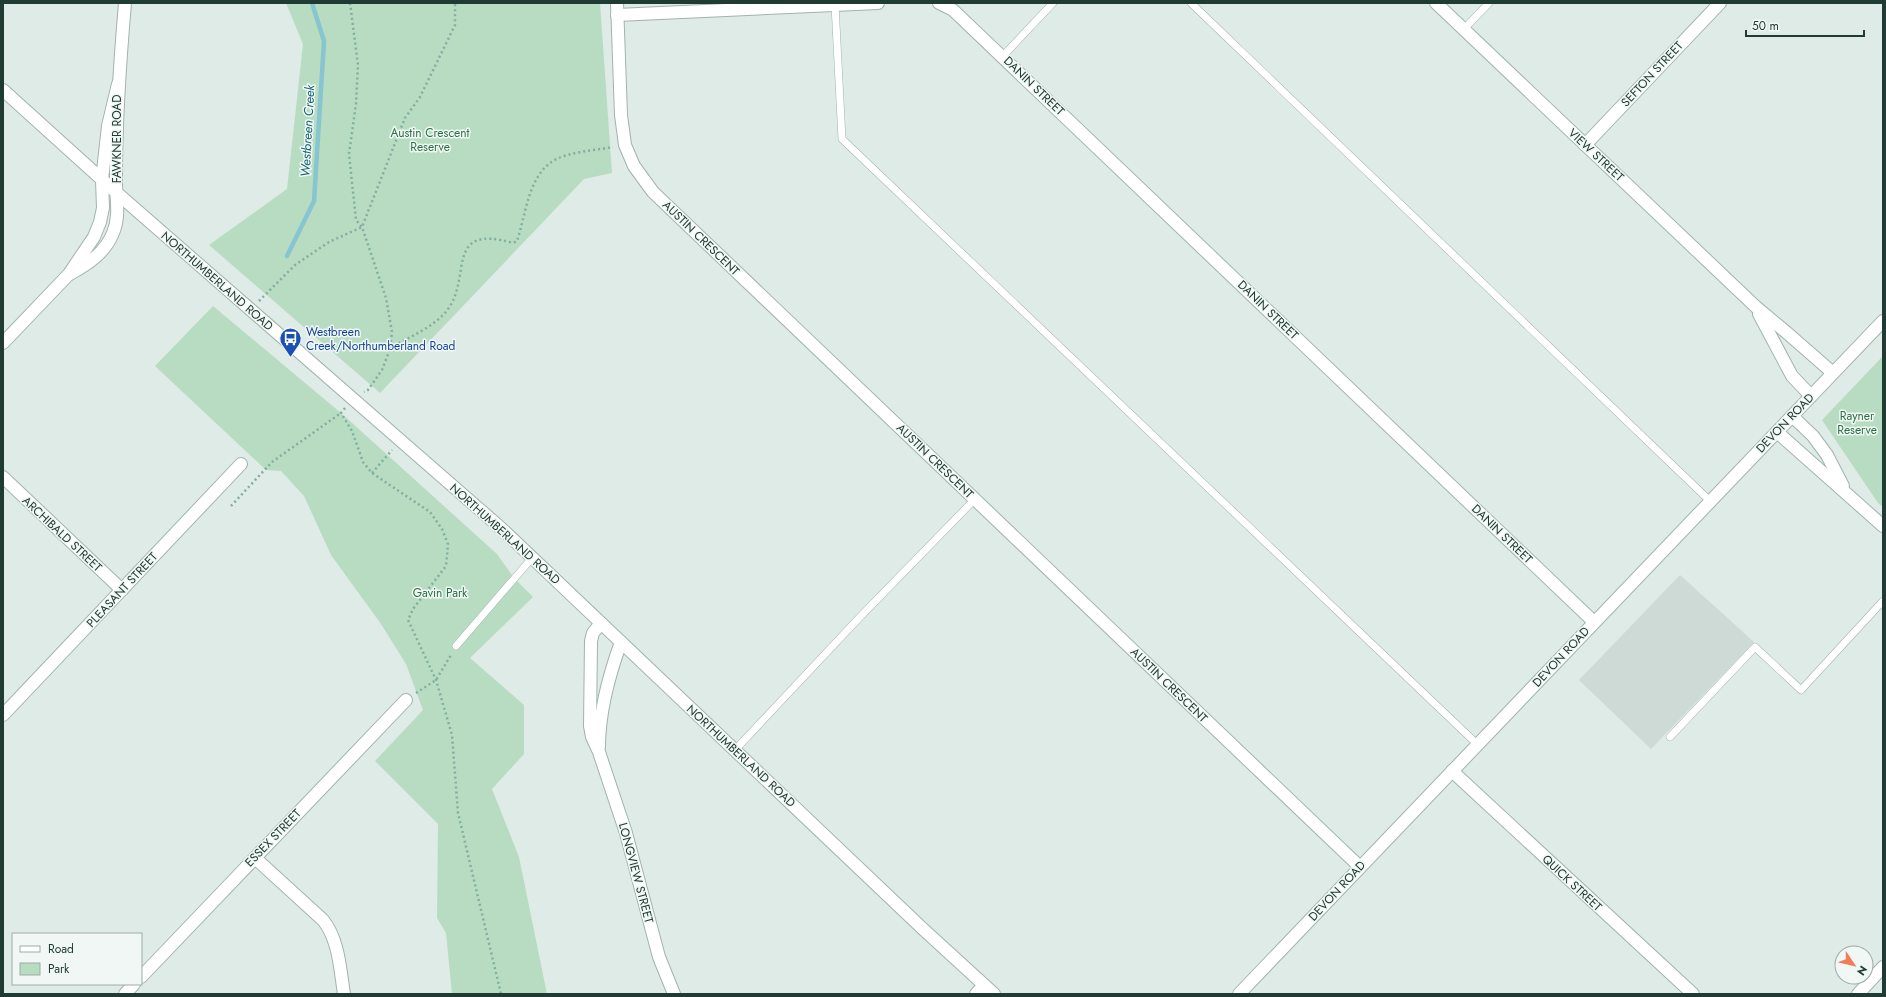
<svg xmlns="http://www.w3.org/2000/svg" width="1886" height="997" viewBox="0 0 1886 997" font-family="Jost,sans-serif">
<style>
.built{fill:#cedad5}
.green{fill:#b8dcc2}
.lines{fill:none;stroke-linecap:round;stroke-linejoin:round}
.stream{stroke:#87c5d0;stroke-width:4.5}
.service-casing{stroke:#a2b3ad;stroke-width:8}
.minor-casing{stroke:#a2b3ad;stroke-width:14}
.tertiary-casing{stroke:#a2b3ad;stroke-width:14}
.path{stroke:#80aea0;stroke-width:2.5;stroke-dasharray:2 3;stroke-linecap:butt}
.service{stroke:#fff;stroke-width:7}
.minor{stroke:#fff;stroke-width:12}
.tertiary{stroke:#fff;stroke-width:12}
.labels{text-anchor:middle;stroke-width:3;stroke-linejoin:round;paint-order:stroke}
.street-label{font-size:12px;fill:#203b34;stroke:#f0f7f4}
.park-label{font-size:12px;fill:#2b7146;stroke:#f0f7f4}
.transit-label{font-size:12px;fill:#164399;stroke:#f0f7f4;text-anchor:start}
.water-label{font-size:13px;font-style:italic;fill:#1b6776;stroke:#f0f7f4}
</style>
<rect width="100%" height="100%" fill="#dfebe6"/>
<!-- built -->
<path class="built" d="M1680 575 1754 642 1651 749 1579 680Z"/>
<!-- green -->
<g class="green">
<path d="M286 3H600L612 173 584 179 380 393 209 245 287 189 303 44Z"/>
<path d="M213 306 341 413 497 554 514 578 533 597 470 658 524 705V754L492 789 519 857 547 994H452L446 933 437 918 438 824 375 761 423 710 406 664 381 624 331 555 304 496 281 471 266 470 155 366Z"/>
<path d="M1883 356V507L1878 503 1822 420Z"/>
</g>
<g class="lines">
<!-- stream -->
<path class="stream" d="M287 256 314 201 324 41 312 3"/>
<defs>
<g id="service">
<path d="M1191 3 1710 501"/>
<path d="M835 5 842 139 1477 744"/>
<path d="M1464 29 1489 3"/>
<path d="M1002 57 1053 3"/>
<path d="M456 646 532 558"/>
<path d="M1670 737 1755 647 1801 690 1883 601"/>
<path d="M735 750 859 618 975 499"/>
</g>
<g id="minor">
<path d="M617 3 621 115 625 145 634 166 653 192 1360 867"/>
<path d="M939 3 953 10 1594 622"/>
<path d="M1436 3 1756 307 1786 332 1833 373"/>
<path d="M617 15 878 3"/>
<path d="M1585 145 1720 3"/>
<path d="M70 274C88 264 105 253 113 233 121 214 115 196 116 176 116 117 120 61 125 3"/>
<path d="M1759 314 1792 376 1811 396"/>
<path d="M3 343 69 274 94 237 100 222 103 208 102 180 108 126 118 84"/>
<path d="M1792 416 1813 436 1827 455 1843 486"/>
<path d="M1777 432 1883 526"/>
<path d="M3 477 122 590"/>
<path d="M601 623 593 633 591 641 590 726 592 737 599 752 626 833 659 957 674 994"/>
<path d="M3 715 241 464"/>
<path d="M599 747C599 712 609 675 621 642"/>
<path d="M1452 771 1693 994"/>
<path d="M255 858 323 920C339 940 340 969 344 994"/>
<path d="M141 977 406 700"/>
<path d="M125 994 134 984"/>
<path d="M976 994 984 985"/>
<path d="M1239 994 1883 321"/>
<path d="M1858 994 1883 967"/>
</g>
<path id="tertiary" d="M3 90 118 194 502 529 923 929 994 994"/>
</defs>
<!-- service casing -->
<use href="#service" class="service-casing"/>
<!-- minor casing -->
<use href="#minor" class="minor-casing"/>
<!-- tertiary casing -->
<use href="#tertiary" class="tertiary-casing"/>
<!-- path -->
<g class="path">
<path d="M350 3 358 65 356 104 349 154 356 220 362 227 386 298 392 332 390 349 382 370 368 390 364 392"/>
<path d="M259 301 295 265 329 242 362 227 405 118 420 97 455 25V3"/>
<path d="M390 348C409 337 435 327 448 309 472 277 444 223 513 243L517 241C527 212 528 167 564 156 580 151 597 150 613 147"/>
<path d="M345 408 341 413 352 431 363 462 372 473 430 512 442 529 448 544 446 566 413 609 408 620 436 680 452 735 458 813 501 994"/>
<path d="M372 473 392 450"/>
<path d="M231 506 272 462 341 413"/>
<path d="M416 693 436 680 451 655"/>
</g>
<!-- service -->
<use href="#service" class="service"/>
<!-- minor -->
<use href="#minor" class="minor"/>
<!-- tertiary -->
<use href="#tertiary" class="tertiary"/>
</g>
<!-- icons -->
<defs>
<symbol id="bus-pin" viewBox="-11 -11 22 30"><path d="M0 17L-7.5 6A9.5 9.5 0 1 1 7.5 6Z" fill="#1a4fb4" stroke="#f0f7f4"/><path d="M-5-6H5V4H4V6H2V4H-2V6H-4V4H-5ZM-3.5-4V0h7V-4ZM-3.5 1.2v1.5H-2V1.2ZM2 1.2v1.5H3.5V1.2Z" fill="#fff"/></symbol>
</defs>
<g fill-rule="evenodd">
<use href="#bus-pin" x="278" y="326" width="25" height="34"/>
</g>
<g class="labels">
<!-- street labels -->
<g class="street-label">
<text transform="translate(1652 74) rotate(-47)" y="4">SEFTON STREET</text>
<text transform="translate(1034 86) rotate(44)" y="4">DANIN STREET</text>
<text transform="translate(117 139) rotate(-90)" y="4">FAWKNER ROAD</text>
<text transform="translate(1596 155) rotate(43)" y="4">VIEW STREET</text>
<text transform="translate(701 238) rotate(44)" y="4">AUSTIN CRESCENT</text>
<text transform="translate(217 281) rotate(41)" y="4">NORTHUMBERLAND ROAD</text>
<text transform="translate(1268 310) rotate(44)" y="4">DANIN STREET</text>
<text transform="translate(1785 423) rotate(-46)" y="4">DEVON ROAD</text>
<text transform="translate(935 461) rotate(44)" y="4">AUSTIN CRESCENT</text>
<text transform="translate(62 534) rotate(43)" y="4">ARCHIBALD STREET</text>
<text transform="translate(505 534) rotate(42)" y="4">NORTHUMBERLAND ROAD</text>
<text transform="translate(1502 534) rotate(44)" y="4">DANIN STREET</text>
<text transform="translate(122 590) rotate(-47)" y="4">PLEASANT STREET</text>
<text transform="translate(1561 657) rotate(-47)" y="4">DEVON ROAD</text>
<text transform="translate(1169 685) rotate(44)" y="4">AUSTIN CRESCENT</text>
<text transform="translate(741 756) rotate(43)" y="4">NORTHUMBERLAND ROAD</text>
<text transform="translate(273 838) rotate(-46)" y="4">ESSEX STREET</text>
<text transform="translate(636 873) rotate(75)" y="4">LONGVIEW STREET</text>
<text transform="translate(1572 883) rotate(43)" y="4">QUICK STREET</text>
<text transform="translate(1337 891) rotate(-47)" y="4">DEVON ROAD</text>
</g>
<!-- park labels -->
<g class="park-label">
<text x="430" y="137">Austin Crescent<tspan x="430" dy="14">Reserve</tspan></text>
<text x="1857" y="420">Rayner<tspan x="1857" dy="14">Reserve</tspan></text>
<text x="440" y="597">Gavin Park</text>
</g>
<!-- transit labels -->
<g class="transit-label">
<text x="306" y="336">Westbreen<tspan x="306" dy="14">Creek/Northumberland Road</tspan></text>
</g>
<!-- water labels -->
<g class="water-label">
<text transform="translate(307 131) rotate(-87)" y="5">Westbreen Creek</text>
</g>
</g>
<!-- border -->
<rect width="1886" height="997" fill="none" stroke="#203b34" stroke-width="8"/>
<!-- legend -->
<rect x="12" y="933" width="130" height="52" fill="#f0f7f4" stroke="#9daca7"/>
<rect x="20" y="946" width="20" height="6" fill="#ffffff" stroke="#9daca7"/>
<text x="48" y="953" font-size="12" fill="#203b34">Road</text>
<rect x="20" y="963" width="20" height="12" fill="#b8dcc2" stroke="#9daca7"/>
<text x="48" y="973" font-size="12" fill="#203b34">Park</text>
<!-- north arrow -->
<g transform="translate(1854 965) rotate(125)"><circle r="19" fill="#f0f7f4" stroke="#9daca7"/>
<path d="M0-3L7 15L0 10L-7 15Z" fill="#f27c56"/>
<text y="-6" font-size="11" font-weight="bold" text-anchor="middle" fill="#203b34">N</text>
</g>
<!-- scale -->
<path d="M1746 30v6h118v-6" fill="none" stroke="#203b34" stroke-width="2"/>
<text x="1752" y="30" font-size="12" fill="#203b34" stroke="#f0f7f4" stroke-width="3" paint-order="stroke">50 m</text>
</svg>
